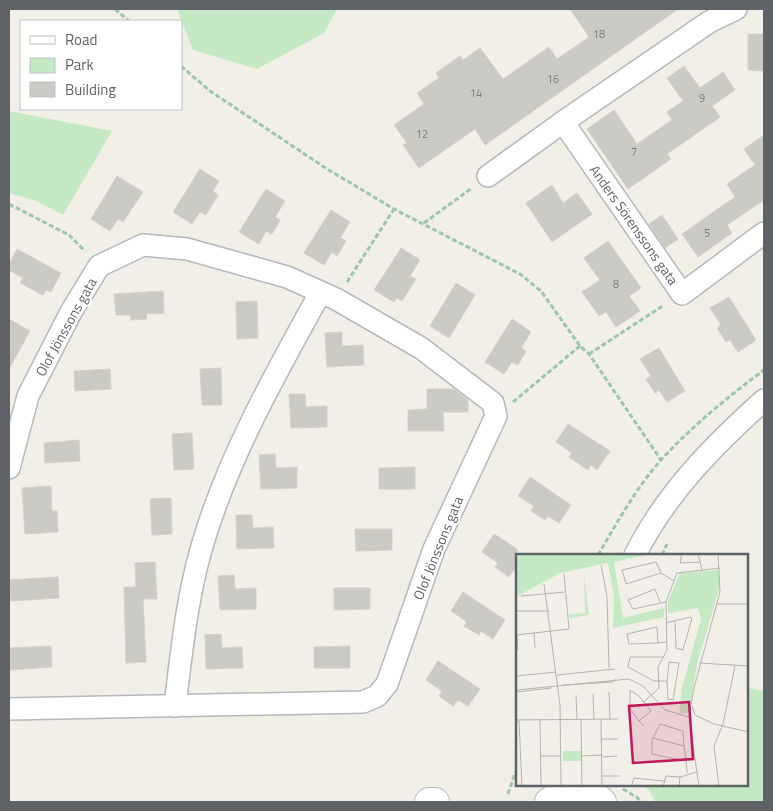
<svg xmlns="http://www.w3.org/2000/svg" width="773" height="811" viewBox="0 0 773 811" font-family="'Titillium Web',sans-serif">
<style>
.green{fill:#c5e8c5}
.building{fill:#cccac5;stroke:#d6d1c6}
.lines{fill:none;stroke-linecap:round;stroke-linejoin:round}
.street-casing{stroke:#b5b8bc;stroke-width:24}
.secondary-casing{stroke:#b6babf;stroke-width:30}
.path{stroke:#9cc7a9;stroke-width:3;stroke-dasharray:5 2.5;stroke-linecap:butt}
.street{stroke:#fff;stroke-width:21}
.secondary{stroke:#fff;stroke-width:28}
.labels{text-anchor:middle;stroke-width:4;stroke-linejoin:round;paint-order:stroke}
.number-label{font-size:11px;fill:#7a7d7f}
.street-label{font-size:14px;fill:#5f6368;stroke:#fff}
.inset-road{fill:none;stroke:#b3b3b1;stroke-width:1}
.view{fill:#c2185b;fill-opacity:0.15;stroke:#c2185b;stroke-width:2.5}
.inset-edge{fill:none;stroke:#5f6368;stroke-width:2.5}
</style>
<rect width="100%" height="100%" fill="#f1efe8"/>
<!-- green -->
<g class="green">
<path d="M177 9H337L324 33 257 69 193 50Z"/>
<path d="M9 111 112 131 63 215 37 201 9 193Z"/>
<path d="M747 688 764 691V802H655L650 791 640 785H747Z"/>
</g>
<!-- building -->
<g class="building">
<path d="M570 9H678L485 145 475 129 419 168 403 145 407 143 394 125 424 104 417 93 439 78 436 73 460 56 463 60 480 48 503 79 549 47 557 59 589 37Z"/>
<path d="M748 34H764V71L748 70Z"/>
<path d="M684 66 700 88 723 72 735 90 712 106 720 117 667 154 671 159 628 189 587 129 614 110 637 144 672 120 667 112 683 101 667 78Z"/>
<path d="M764 135V200L727 225 732 233 698 257 682 234 735 197 727 184 755 165 744 149Z"/>
<path d="M200 169 219 181 213 191 218 195 206 215 200 212 192 224 173 212Z"/>
<path d="M117 176 143 192 123 222 118 219 110 231 91 219Z"/>
<path d="M552 185 563 203 577 193 592 214 552 242 526 203Z"/>
<path d="M266 189 285 201 275 217 280 220 272 234 266 231 259 244 239 232Z"/>
<path d="M331 210 350 222 340 238 346 241 337 256 332 252 324 265 304 253Z"/>
<path d="M662 215 678 239 665 248 649 224Z"/>
<path d="M608 241 641 288 629 296 640 311 616 327 606 312 599 316 582 292 600 280 584 258Z"/>
<path d="M401 248 420 260 410 276 416 279 402 301 397 298 394 302 374 290Z"/>
<path d="M17 249 61 273 51 292 46 290 43 295 20 283 23 278 9 270V265Z"/>
<path d="M456 283 475 295 449 338 430 326Z"/>
<path d="M163 291 164 313 146 314 147 319 131 320V315H116L114 294Z"/>
<path d="M729 297 756 340 738 352 730 340 726 342 717 328 721 325 710 308Z"/>
<path d="M257 301 258 338 237 339 236 302Z"/>
<path d="M9 319 30 331 9 369Z"/>
<path d="M512 319 531 332 521 348 526 351 518 365 512 362 504 374 485 362Z"/>
<path d="M342 332V346L363 345 364 365 327 367 325 333Z"/>
<path d="M659 348 685 391 667 402 659 390 655 393 646 379 651 376 640 359Z"/>
<path d="M221 368 222 405H202L200 369Z"/>
<path d="M110 369 111 389 75 391 74 371Z"/>
<path d="M427 389H454L468 400V412H443L444 431H408V410L427 409Z"/>
<path d="M289 394H305L306 407 327 406V427L291 428Z"/>
<path d="M568 424 610 451 597 470 591 465 588 470 569 457 572 453 556 442Z"/>
<path d="M192 433 194 469 174 470 172 434Z"/>
<path d="M79 440 80 461 45 463 44 443Z"/>
<path d="M275 454 276 468 297 467V488L261 489 259 455Z"/>
<path d="M415 467V489H379V468Z"/>
<path d="M530 477 571 505 559 523 548 516 545 520 531 511 534 506 518 496Z"/>
<path d="M51 486 52 511H57L58 532 25 534 22 488Z"/>
<path d="M171 498 172 534 152 535 150 499Z"/>
<path d="M236 515H252L253 528 273 527 274 548 237 549Z"/>
<path d="M355 529H392V550L356 551Z"/>
<path d="M494 534 517 549V565L509 577 495 567 498 563 482 552Z"/>
<path d="M155 562 157 599H143L146 662 126 663 124 587H136L135 563Z"/>
<path d="M234 575 235 589 256 588V609L220 610 218 576Z"/>
<path d="M58 577 59 598 11 601 9 580Z"/>
<path d="M334 588H370V609L334 610Z"/>
<path d="M463 592 505 620 493 639 481 631 479 635 464 626 467 622 451 611Z"/>
<path d="M221 634 222 648 242 647 243 668 206 669 205 635Z"/>
<path d="M51 646 52 667 9 670V648Z"/>
<path d="M350 646V668H314V647Z"/>
<path d="M438 661 480 689 468 706 458 700 453 706 439 696 442 691 426 680Z"/>
</g>
<g class="lines">
<defs>
<g id="street">
<path d="M563 122 682 294 764 233"/>
<path d="M488 176 563 122 709 22 736 9"/>
<path d="M9 468 28 396 71 312 99 266 143 245 187 249 287 277 336 299 421 348 493 403 496 416 434 549 387 684 377 696 363 702 9 709"/>
<path d="M635 555C666 493 714 445 764 400"/>
<path d="M175 706C182 647 188 587 207 530 234 446 278 370 320 293"/>
</g>
<g id="secondary">
<path d="M429 802H435"/>
<path d="M549 802C563 790 588 789 602 802"/>
</g>
</defs>
<!-- street casing -->
<use href="#street" class="street-casing"/>
<!-- secondary casing -->
<use href="#secondary" class="secondary-casing"/>
<!-- path -->
<g class="path">
<path d="M115 9 129 21"/>
<path d="M181 66 210 91 324 167 394 209 520 274 541 291 580 346 589 354 661 460"/>
<path d="M9 204 69 235 85 251"/>
<path d="M424 223 472 188"/>
<path d="M347 282 394 209"/>
<path d="M589 354 664 305"/>
<path d="M513 402 580 346"/>
<path d="M598 555C617 523 636 488 661 460 690 428 730 395 764 370"/>
<path d="M662 555 667 544"/>
<path d="M623 789 638 798 639 802"/>
<path d="M508 794 517 768"/>
</g>
<!-- street -->
<use href="#street" class="street"/>
<!-- secondary -->
<use href="#secondary" class="secondary"/>
</g>
<g class="labels">
<!-- number labels -->
<g class="number-label">
<text x="599" y="38">18</text>
<text x="553" y="83">16</text>
<text x="476" y="97">14</text>
<text x="702" y="102">9</text>
<text x="422" y="138">12</text>
<text x="634" y="156">7</text>
<text x="707" y="237">5</text>
<text x="616" y="288">8</text>
</g>
<!-- street labels -->
<g class="street-label">
<text transform="translate(634 225) rotate(55)" y="5">Anders Sörenssons gata</text>
<text transform="translate(66 327) rotate(-61)" y="5">Olof Jönssons gata</text>
<text transform="translate(438 548) rotate(-68)" y="5">Olof Jönssons gata</text>
</g>
</g>
<!-- overview -->
<g transform="translate(516 554)">
<rect width="232" height="232" fill="#f1efe8"/>
<path d="M0 0H136L98 8 107 64 148 54V63L97 74 98 42 92 9 44 19 0 43ZM203 16V35L181 110 174 155 171 159H163L166 134 185 65 182 54 152 59V48L164 19ZM68 21 73 61 54 64 53 61 69 59ZM47 197H65V207H47Z" fill="#c5e8c5"/>
<path class="inset-road" d="M166 0 164 9 185 8M182 0 186 16M85 11 91 42 93 114M145 19 140 8 106 16 110 30 145 19 158 27M28 30 44 151 45 233M5 42 48 38M144 48 139 35 112 46 117 55 150 48M201 50H233M0 57H33M150 69 174 63 176 64 167 96 160 94 159 68M18 79 19 94M0 81 53 75 48 20M1 81 2 96M142 89 141 73 111 80 113 90 142 89 151 88M148 103H114L112 113 138 127H151L152 145 157 146 163 109 153 108 151 127M183 109 233 112M41 121 99 115M0 122 40 118M47 131 97 128 99 125M0 136 113 125 127 132 149 156 173 163M0 138 35 134V132M93 138 94 165M77 140 78 165M60 141 61 165M128 148 143 134 142 113 151 96 150 48 161 19 204 14M176 152 179 161 198 170 233 178M65 165 66 233M85 165 86 233M0 166 102 165M3 166 6 233M24 166 25 233M123 167 135 157 123 142 114 136V155L115 156 123 167 128 172M175 178 173 162 178 134 204 38 202 0M175 178 183 232M137 184 168 192M85 185H102M25 202H45M65 202 86 201M86 203 101 202M170 207 136 200V186L144 170 167 177V178L168 192 170 207 171 218V219M86 222H103M164 223 181 218M115 233 118 224 148 227M147 233 150 222 164 223 163 233M203 233 198 192 207 170 219 112"/>
<path class="view" d="M173 148 177 205 117 209 113 152Z"/>
<rect width="232" height="232" class="inset-edge"/>
</g>
<!-- border -->
<rect width="773" height="811" fill="none" stroke="#5f6368" stroke-width="20"/>
<!-- legend -->
<rect x="20" y="20" width="162" height="90" fill="#ffffff" stroke="#bfc1c3"/>
<rect x="30" y="36" width="25" height="8" fill="#ffffff" stroke="#bfc1c3"/>
<text x="65" y="45" font-size="15" fill="#5f6368">Road</text>
<rect x="30" y="58" width="25" height="15" fill="#c5e8c5" stroke="#bfc1c3"/>
<text x="65" y="70" font-size="15" fill="#5f6368">Park</text>
<rect x="30" y="82" width="25" height="15" fill="#cccac5" stroke="#bfc1c3"/>
<text x="65" y="95" font-size="15" fill="#5f6368">Building</text>
</svg>
